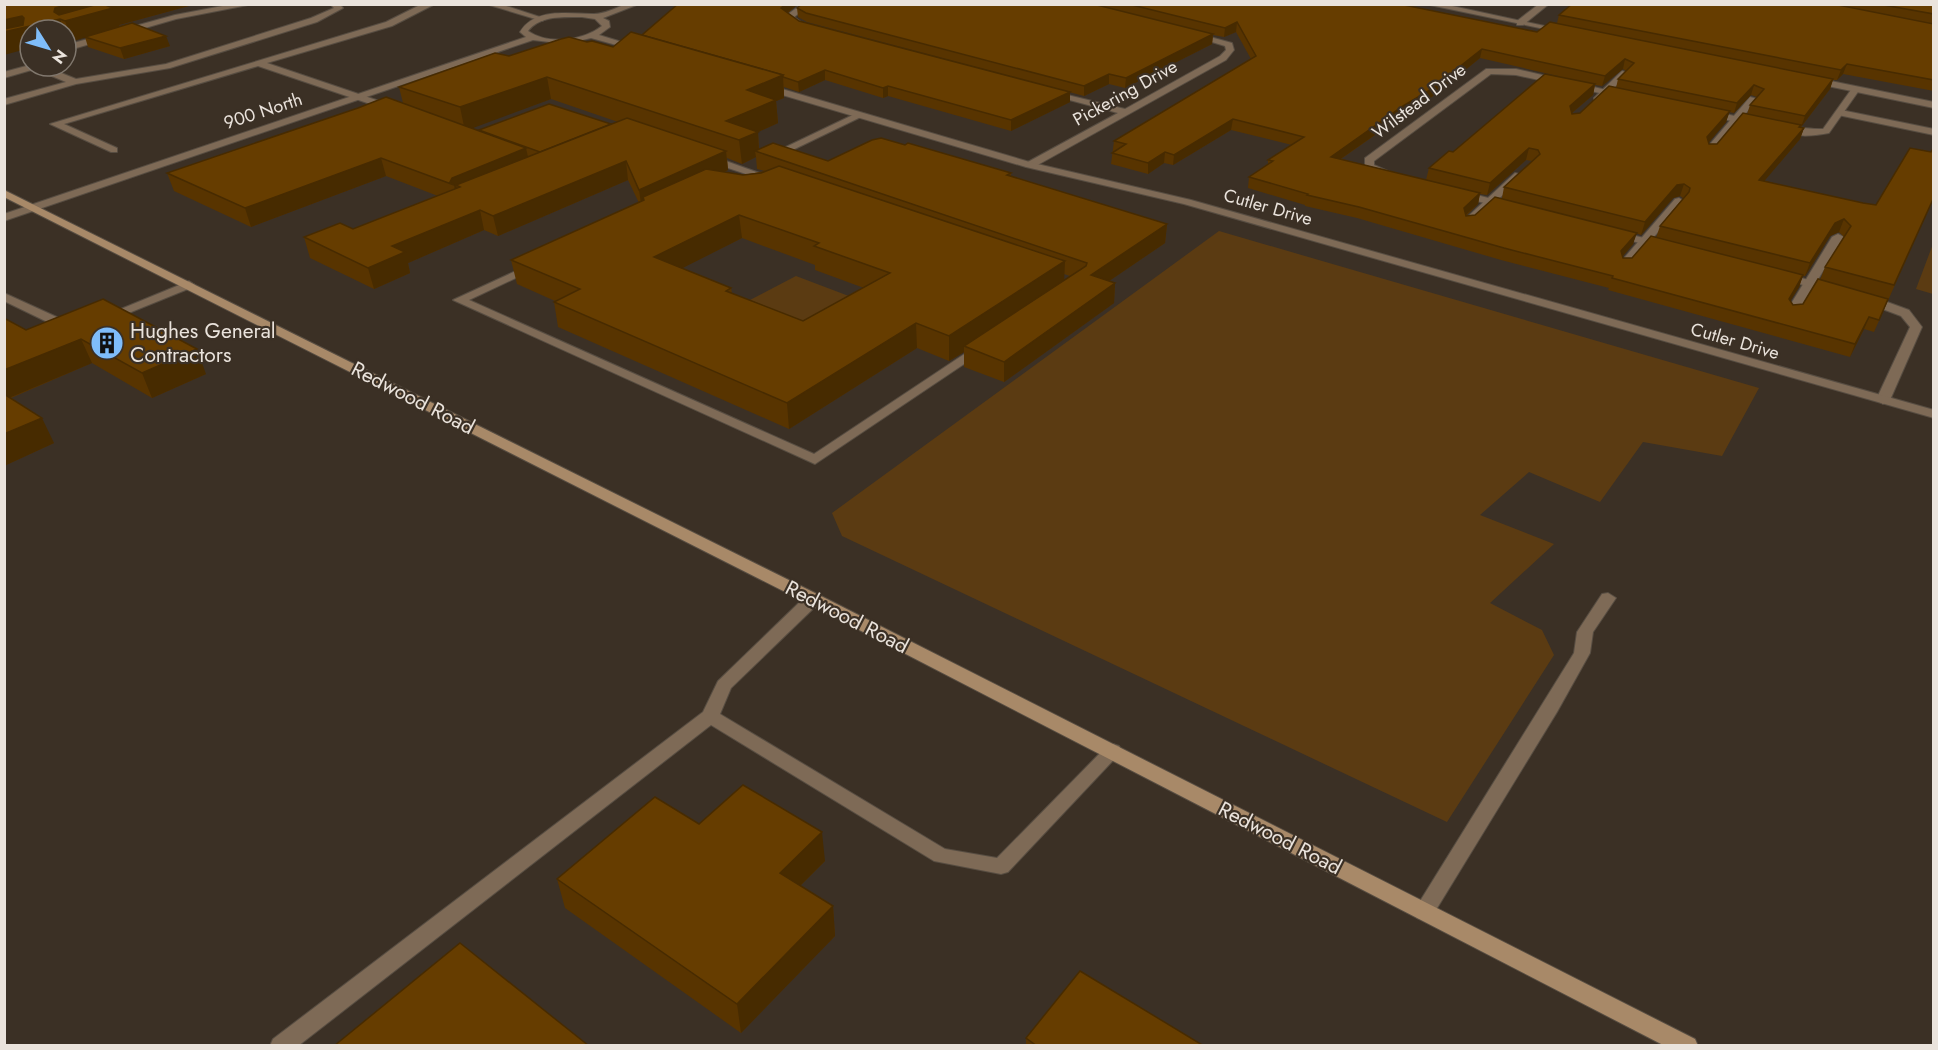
<svg xmlns="http://www.w3.org/2000/svg" width="1938" height="1050" viewBox="0 0 1938 1050" font-family="Jost,sans-serif">
<style>
.green{fill:#5b3b12}
.lines{fill:none;stroke-linecap:round;stroke-linejoin:round}
.service-casing{stroke:#574d42;stroke-width:2}
.minor-casing{stroke:#574d42;stroke-width:2}
.tertiary-casing{stroke:#574d42;stroke-width:2}
.secondary-casing{stroke:#574d42;stroke-width:2}
.service{fill:#7e6a56;fill-rule:evenodd}
.minor{fill:#7e6a56;fill-rule:evenodd}
.tertiary{fill:#7e6a56;fill-rule:evenodd}
.secondary{fill:#a88968;fill-rule:evenodd}
.wall{fill:#583400;fill-rule:evenodd}
.shaded-wall{fill:#472b00}
.building{fill:#663d00;stroke:#472b00;stroke-width:1.5;fill-rule:evenodd}
.labels{text-anchor:middle;stroke-width:4.5;stroke-linejoin:round;paint-order:stroke}
.far-street-label{font-size:18px;fill:#eae3dc;stroke:#3b3025}
.poi-label{font-size:21px;fill:#eae3dc;stroke:#3b3025;text-anchor:start}
.street-label{font-size:21px;fill:#eae3dc;stroke:#3b3025}
</style>
<rect width="100%" height="100%" fill="#3b3025"/>
<!-- green -->
<g class="green">
<path d="M1219 231 1759 388 1722 456 1643 442 1600 502 1529 472 1480 515 1554 544 1490 603 1542 630 1554 655 1447 822 842 536 832 513Z"/>
<path d="M1933 244V294L1916 289Z"/>
<path d="M796 276 854 298 809 324 750 300Z"/>
</g>
<g class="lines">
<defs>
<g id="service">
<path d="M233 4H253L176 19 66 51V45L175 15Z"/>
<path d="M330 4H339L343 8 317 22 170 68 76 84 4 105V99L66 82 35 69 4 78V72L30 65 44 66 76 79 166 64 311 18 334 8Z"/>
<path d="M422 4H435L392 26 267 63 394 106V110H388L258 66 64 124 117 148V152H111L50 124 386 22Z"/>
<path d="M1622 71 1629 73 1600 102H1594V98Z"/>
<path d="M1750 97 1758 99 1711 154H1705V150Z"/>
<path d="M1841 110 1934 129V135L1838 115 1836 113Z"/>
<path d="M857 113 865 115 776 158 767 156Z"/>
<path d="M704 156H712L779 180 770 182 704 160Z"/>
<path d="M1515 173 1524 175 1471 225H1463V221Z"/>
<path d="M1679 198 1684 201 1683 203 1627 268H1619V264L1675 199Z"/>
<path d="M1838 234 1844 237 1798 312 1796 315H1788L1786 312 1832 237Z"/>
<path d="M533 263 537 264V268L469 300 814 454 975 347H983L985 350 815 464 453 300Z"/>
<path d="M189 281 195 285 193 287 109 321 105 322 99 318Z"/>
<path d="M4 293 72 324 74 327 68 331 64 330 4 301Z"/>
<path d="M1608 593 1616 598 1593 632 1590 653 1557 712 1431 918 1424 920 1417 918 1414 912 1417 906 1574 653 1577 632 1602 594Z"/>
<path d="M813 594 819 595 821 599 819 603 731 688 720 714 945 849 997 858 1107 746 1113 744 1119 746 1122 751 1008 872 1001 874 934 861 711 725 298 1046H270L273 1039 703 712 718 681 807 595Z"/>
</g>
<g id="minor">
<path d="M486 4H500L546 19 542 21Z"/>
<path d="M802 4H812L794 17 805 25 801 27 784 17Z"/>
<path d="M1539 4H1549L1523 25H1517V21Z"/>
<path d="M1192 32 1232 43 1234 50 1226 60 1034 167H1026V163L1118 113 1047 94V90L1125 109 1220 56 1226 50 1225 46 1192 36Z"/>
<path d="M1486 69H1516L1628 95 1623 98 1516 75 1491 74 1374 161V165L1390 172V176H1382L1365 168V158Z"/>
<path d="M1853 87 1860 89 1829 133C1815 136 1792 138 1779 130 1789 124 1810 130 1823 129Z"/>
<path d="M1708 110 1761 122 1763 124 1758 127 1705 115 1703 113Z"/>
<path d="M1461 191 1512 204 1513 206 1508 209 1457 196V192Z"/>
<path d="M1615 231 1669 244 1671 246 1665 249 1611 236V232Z"/>
<path d="M1781 273 1837 287 1839 289 1833 293 1777 278V274Z"/>
<path d="M1868 295 1909 310 1922 327 1890 400 1883 404 1876 400 1910 327 1901 316 1864 302 1862 299Z"/>
</g>
<g id="tertiary">
<path d="M626 4H639L603 18 609 21 610 27 599 35 638 47V51L591 38 566 44 533 40 4 221V214L526 37 520 32C535 7 569 14 594 14 604 14 616 8 626 4ZM582 17 595 19 602 26C583 41 548 45 528 31 540 15 564 17 582 17Z"/>
<path d="M1425 4H1443L1568 31 1564 33Z"/>
<path d="M1811 77 1934 102V108L1808 82 1807 80Z"/>
<path d="M765 84 1033 163 1191 200 1934 410V418L1184 204 1026 167 762 89 761 87Z"/>
</g>
<path id="secondary" d="M4 190 819 595 1695 1039 1698 1046H1665L807 603 4 197Z"/>
</defs>
<!-- service casing -->
<use href="#service" class="service-casing"/>
<!-- minor casing -->
<use href="#minor" class="minor-casing"/>
<!-- tertiary casing -->
<use href="#tertiary" class="tertiary-casing"/>
<!-- secondary casing -->
<use href="#secondary" class="secondary-casing"/>
<!-- service -->
<use href="#service" class="service"/>
<!-- minor -->
<use href="#minor" class="minor"/>
<!-- tertiary -->
<use href="#tertiary" class="tertiary"/>
<!-- secondary -->
<use href="#secondary" class="secondary"/>
</g>
<!-- wall -->
<g class="wall">
<path d="M4 4H196L119 25 120 27 170 46 124 59 88 47 85 37 73 41 66 39V30H30Z"/>
<path d="M798 4 788 13 799 21 1070 92V102L1011 131 888 96 883 98 825 80 799 92 784 87V98L776 101 778 123 758 132 759 149 828 161 905 145 1011 173V177L1167 224 1165 243 1109 281 1115 283 1114 303 1004 382 964 367V352L949 361 917 348 789 429 558 327 554 302 555 301 517 284 511 260 639 203 628 180 498 236 484 230 408 263 410 273 374 289 310 258 304 237 353 229 438 196 386 176 251 227 174 191 167 173 403 103 399 87 509 56 587 42 613 47 642 35ZM551 99 618 122 611 124 479 131 471 128ZM756 157 757 169 765 171 743 175 724 172 728 170 727 158 742 164ZM742 238 815 265V270L864 288 803 321 732 293 731 288 682 268ZM1064 274 1070 276 1064 280Z"/>
<path d="M802 4H1399L1537 32 1557 23 1559 15 1572 4H1934V91L1843 74 1837 80H1833L1830 89 1801 127 1804 128 1800 139 1764 181 1863 203 1876 205 1934 197 1874 332 1864 329 1850 357 1608 290 1609 288 1501 260 1357 218 1305 206V205L1248 188 1249 177 1268 165V160L1292 145 1231 130 1173 165 1164 163 1148 174 1111 164 1114 141 1251 59 1236 32 1224 37 1213 35 1212 44 1125 88 1109 84 1084 96 807 22 798 17 797 8ZM1480 58 1558 76 1453 152 1429 168 1426 180 1341 159 1402 116 1428 100ZM1623 69 1626 71 1618 79 1616 88 1580 113H1572L1593 95 1595 85 1602 86ZM1751 95 1757 97 1750 105 1747 114 1717 144H1709L1708 143 1726 122 1729 112 1734 113ZM1526 160 1532 161 1504 187 1502 198 1475 215 1466 216 1478 204 1480 194 1487 195ZM1680 196 1683 198 1660 226 1656 238 1632 258H1623L1622 257 1633 244 1636 233 1641 235 1673 198ZM1839 232 1844 237 1825 267 1820 280 1803 304 1793 305 1790 301 1799 287 1803 276H1805L1830 236Z"/>
<path d="M103 299 206 374 152 398 92 363 11 398 54 443 4 466V318L26 330Z"/>
<path d="M699 824 825 861 800 886 833 906 835 936 741 1033 565 908 557 879Z"/>
<path d="M1026 1038 1204 1046H1026Z"/>
</g>
<!-- shaded-wall -->
<g class="shaded-wall">
<path d="M68 4H196L119 25 120 28 73 41 65 21 60 19 64 30H30V48L4 55V20L22 16 26 27 54 12 55 8Z"/>
<path d="M786 4H798L782 17 781 8Z"/>
<path d="M1237 22 1236 32 1224 37 1225 28Z"/>
<path d="M1213 34 1212 44 1125 88 1126 78Z"/>
<path d="M166 36 170 46 124 59 120 48Z"/>
<path d="M1482 49 1480 58 1428 100 1402 116 1329 167 1331 157Z"/>
<path d="M1625 59 1623 69 1602 86 1605 76Z"/>
<path d="M1847 64 1843 74 1837 80 1841 70Z"/>
<path d="M825 70V80L799 92 798 82Z"/>
<path d="M1109 74V84L1084 96V86Z"/>
<path d="M783 75 784 98 776 101 778 123 758 132 759 153 755 151 756 157 742 164 739 140 726 121 747 90Z"/>
<path d="M547 77 551 99 465 131 460 107Z"/>
<path d="M1833 79 1830 89 1801 127 1805 116Z"/>
<path d="M1595 84 1593 95 1567 117 1570 106Z"/>
<path d="M1754 85 1751 95 1734 113 1737 103Z"/>
<path d="M888 86V96L883 98V88Z"/>
<path d="M1070 92V102L1011 131V120Z"/>
<path d="M1730 111 1726 122 1703 149 1707 137Z"/>
<path d="M1233 119 1231 130 1173 165 1174 155Z"/>
<path d="M1804 128 1800 139 1755 192 1759 180Z"/>
<path d="M526 148 530 166 460 187 456 185 459 195 456 196 454 185 450 182 452 178Z"/>
<path d="M1529 148 1526 160 1487 195 1490 183Z"/>
<path d="M726 151 728 170 646 208 643 197 645 209 642 210 639 190Z"/>
<path d="M1165 152 1164 163 1148 174V163Z"/>
<path d="M381 158 386 176 251 227 245 208Z"/>
<path d="M626 161 628 180 498 236 493 216Z"/>
<path d="M1684 184 1680 196 1673 198 1641 235 1645 222 1677 185Z"/>
<path d="M1480 193 1478 204 1461 219 1464 208Z"/>
<path d="M480 210 484 230 408 263 410 273 374 289 368 268 392 246Z"/>
<path d="M739 215 742 238 657 281 654 257Z"/>
<path d="M1844 219 1839 232 1830 236 1805 276 1810 263 1835 223Z"/>
<path d="M1167 224 1165 243 1090 294 1091 275Z"/>
<path d="M1637 233 1633 244 1617 263 1621 251Z"/>
<path d="M1065 261 1064 285 964 346V352L949 361V336Z"/>
<path d="M1803 275 1799 287 1784 311 1789 299Z"/>
<path d="M1115 283 1114 303 1004 382V362Z"/>
<path d="M1869 317 1864 329 1850 357 1855 344Z"/>
<path d="M916 323 917 348 789 429 787 403Z"/>
<path d="M81 339 92 363 4 400V370Z"/>
<path d="M197 349 206 374 152 398 142 373Z"/>
<path d="M42 418 54 443 4 466V434Z"/>
<path d="M822 832 825 861 783 903 780 873Z"/>
<path d="M833 906 835 936 741 1033 737 1004Z"/>
</g>
<!-- building -->
<g class="building">
<path d="M4 4H68L55 8 54 12 59 15 98 4H115L108 6 113 8 65 21 60 19 4 32V29L23 25 24 18 22 16 4 20Z"/>
<path d="M678 4H786L781 8 799 21 1070 92 1011 120 888 86 883 88 825 70 798 82 783 77V75L642 35Z"/>
<path d="M802 4H1093L1213 34 1126 78 1109 74 1084 86 806 13 797 8Z"/>
<path d="M1128 4H1399L1537 32 1550 22 1833 79 1805 116 1750 105 1764 89 1754 85 1737 103 1618 79 1634 63 1625 59 1605 76 1482 49 1430 90 1403 106 1331 157 1480 193 1464 208 1466 216 1475 215 1495 197 1637 233 1621 251 1623 258H1632L1651 236 1803 275 1789 299 1793 305 1803 304 1818 279 1888 299 1879 320 1869 317 1855 344 1612 278 1613 276 1504 248 1359 207 1307 195 1308 194 1249 177 1273 161 1268 160 1304 137 1233 119 1174 155 1165 152 1148 163 1112 153 1126 144 1114 141 1256 56 1237 22 1225 28Z"/>
<path d="M1572 4H1833L1934 24V80L1847 64 1841 70 1559 15Z"/>
<path d="M1878 4H1934V14Z"/>
<path d="M132 23 166 36 120 48 85 37Z"/>
<path d="M631 32 783 75 747 90 776 100 726 121 758 132 739 140 547 77 460 107 399 87 495 53 509 56 561 39 569 37 587 42 592 41 613 47Z"/>
<path d="M1545 74 1595 84 1570 106 1572 114 1580 113 1609 86 1730 111 1707 137 1709 144H1717L1743 113 1801 125 1799 127 1804 128 1759 180 1863 203 1876 205 1910 148 1931 152 1934 147V197L1894 285 1825 267 1851 226 1844 219 1835 223 1810 263 1660 226 1689 192 1690 188 1684 184 1677 185 1645 222 1504 187 1540 154 1538 150 1529 148 1490 183 1429 168 1449 151 1453 152Z"/>
<path d="M386 97 526 148 452 178 450 182 454 185 381 158 245 208 167 173 358 108Z"/>
<path d="M549 104 611 124 540 152 479 130Z"/>
<path d="M627 118 726 151 639 190 626 161 493 216 480 210 392 246 405 252 368 268 304 237 340 223 353 229 460 187 456 185Z"/>
<path d="M881 138 905 145 908 143 1011 173 1007 175 1167 224 1091 275 1115 283 1004 362 964 346 1086 266 1087 263 755 151 773 143 828 161 872 140Z"/>
<path d="M779 166 1065 261 949 336 916 323 787 403 554 302 580 289 511 260 644 200 643 197 706 169 743 175 761 173ZM739 215 819 243 814 246 890 273 803 321 726 291 731 288 654 257Z"/>
<path d="M103 299 197 349 142 373 81 339 4 370V318L26 330Z"/>
<path d="M4 394 42 418 4 434Z"/>
<path d="M743 785 822 832 780 873 833 906 737 1004 557 879 655 797 699 824Z"/>
<path d="M460 943 589 1046H334Z"/>
<path d="M1080 971 1204 1046H1037L1026 1038Z"/>
</g>
<!-- icons -->
<defs>
<symbol id="building-disc" viewBox="-11 -11 22 22"><circle r="9.5" fill="#7fbdfa" stroke="#3b3025"/><path d="M-4-6H4V6H1V3H-1V6H-4ZM-2.5-4.3h1.7v1.8h-1.7ZM.8-4.3h1.7v1.8H.8ZM-2.5-1h1.7V.8h-1.7ZM.8-1h1.7V.8H.8Z" fill="#111"/></symbol>
</defs>
<g fill-rule="evenodd">
<use href="#building-disc" x="88" y="324" width="38" height="38"/>
</g>
<g class="labels">
<!-- far-street labels -->
<g class="far-street-label">
<text transform="translate(1125 93) rotate(-29)" y="6">Pickering Drive</text>
<text transform="translate(1419 101) rotate(-37)" y="6">Wilstead Drive</text>
<text transform="translate(263 111) rotate(-18)" y="6">900 North</text>
<text transform="translate(1268 207) rotate(16)" y="6">Cutler Drive</text>
<text transform="translate(1735 341) rotate(16)" y="6">Cutler Drive</text>
</g>
<!-- poi labels -->
<g class="poi-label">
<text x="130" y="338">Hughes General<tspan x="130" dy="24">Contractors</tspan></text>
</g>
<!-- street labels -->
<g class="street-label">
<text transform="translate(413 398) rotate(27)" y="7">Redwood Road</text>
<text transform="translate(847 617) rotate(27)" y="7">Redwood Road</text>
<text transform="translate(1280 838) rotate(27)" y="7">Redwood Road</text>
</g>
</g>
<!-- border -->
<rect width="1938" height="1050" fill="none" stroke="#eae3dc" stroke-width="12"/>
<!-- north arrow -->
<g transform="translate(48 48) rotate(127)"><circle r="28" fill="#3b3025" stroke="#81786e" stroke-width="1.5"/>
<path d="M0-4.5L10 22L0 15L-10 22Z" fill="#7fbdfa"/>
<text y="-9" font-size="16" font-weight="bold" text-anchor="middle" fill="#eae3dc">N</text>
</g>
</svg>
